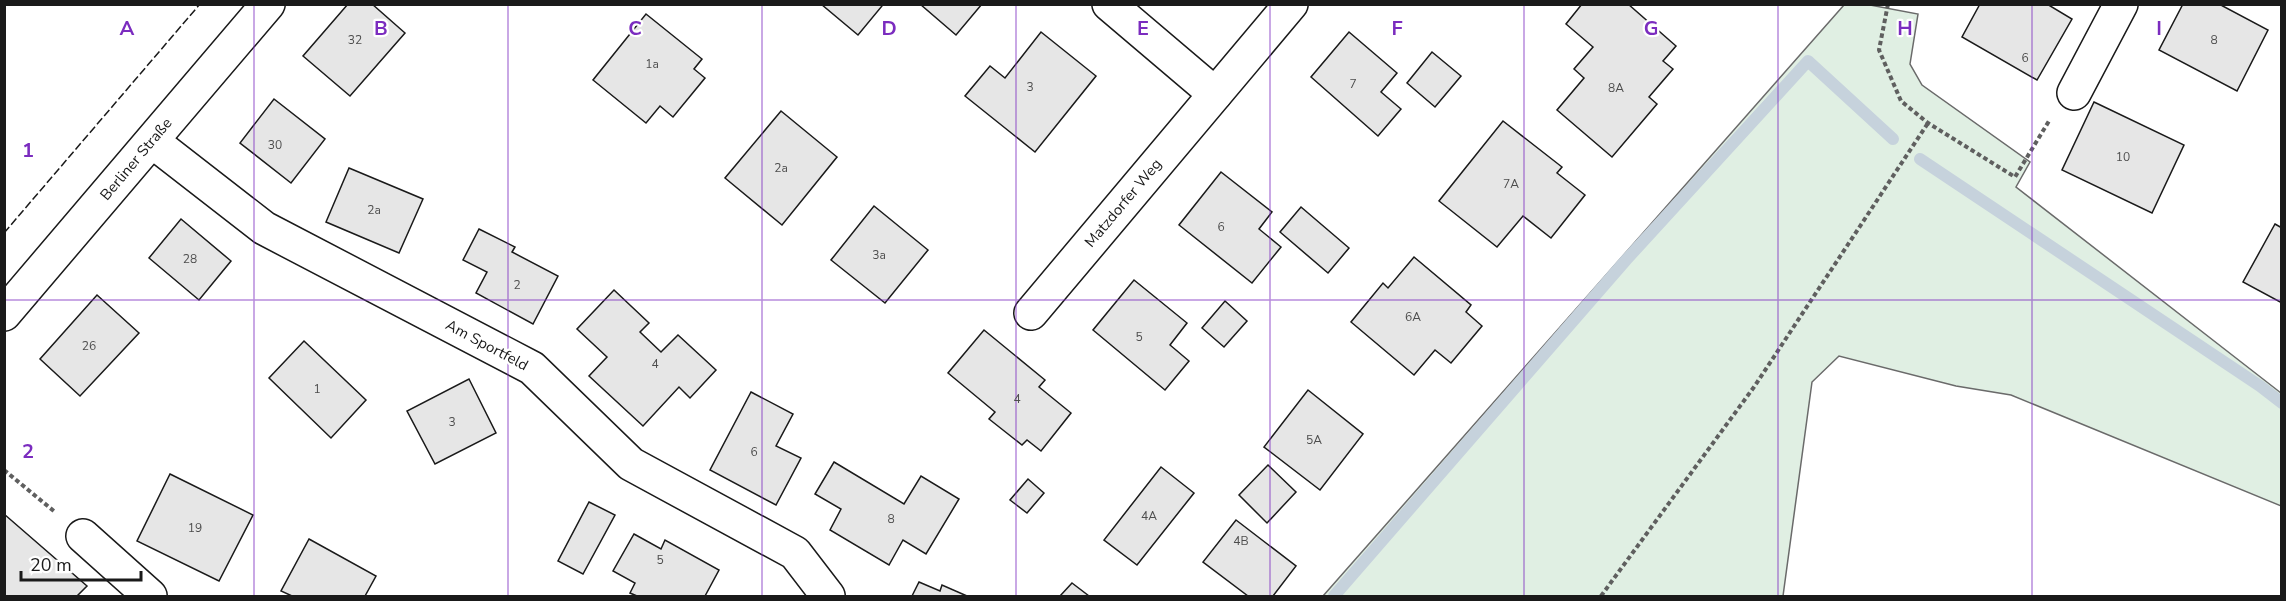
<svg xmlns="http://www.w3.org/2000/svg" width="2286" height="601" viewBox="0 0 2286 601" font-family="'Nunito Sans',sans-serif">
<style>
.green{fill:#e0efe3;stroke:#6a6a6a;stroke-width:1.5}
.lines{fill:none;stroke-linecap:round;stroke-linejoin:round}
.stream{stroke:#c6d2dc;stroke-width:12}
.building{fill:#e6e6e6;stroke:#1a1a1a;stroke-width:1.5}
.minor-casing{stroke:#1a1a1a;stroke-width:36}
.path{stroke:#5f5f5f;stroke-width:4;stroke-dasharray:4.5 3;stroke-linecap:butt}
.minor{stroke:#fff;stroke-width:33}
.fence{stroke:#1a1a1a;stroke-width:1.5;stroke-dasharray:8 3;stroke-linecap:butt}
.grid{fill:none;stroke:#7b2cbf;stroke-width:1.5;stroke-opacity:0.55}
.labels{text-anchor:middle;stroke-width:4.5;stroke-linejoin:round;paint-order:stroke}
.number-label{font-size:12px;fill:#4d4d4d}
.street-label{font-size:15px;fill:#1a1a1a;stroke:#fff}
.grid-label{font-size:20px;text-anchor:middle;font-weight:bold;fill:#7b2cbf;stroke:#fff;stroke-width:4.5;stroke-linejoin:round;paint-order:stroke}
</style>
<rect width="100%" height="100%" fill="#fff"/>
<!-- green -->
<path class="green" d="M1844 5H1870L1918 14 1910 64 1922 85 2030 162 2016 187 2281 393V506L2011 395 1956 386 1839 356 1812 382 1783 596H1323Z"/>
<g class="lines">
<!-- stream -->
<g class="stream">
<path d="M1920 159 2260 386 2282 403"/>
<path d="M1334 596 1626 260 1808 61 1893 139"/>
</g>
</g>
<!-- building -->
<g class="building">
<path d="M348 4H372L405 33 350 96 303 56Z"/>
<path d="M821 4H881L882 6 858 35Z"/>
<path d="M920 4H982L956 35Z"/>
<path d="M1582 4H1628L1676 46 1663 61 1673 69 1649 97 1657 104 1612 157 1557 110 1584 78 1574 69 1593 47 1566 24Z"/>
<path d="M1980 4H2047L2072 19 2037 80 1962 37Z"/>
<path d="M2183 4H2219L2268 30 2237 91 2159 50Z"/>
<path d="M646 14 702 59 694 69 705 78 673 117 660 106 646 123 593 80Z"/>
<path d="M1041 32 1096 76 1035 152 965 96 990 66 1005 78Z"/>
<path d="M1349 32 1397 73 1381 92 1401 109 1378 136 1311 77Z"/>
<path d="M1432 52 1461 76 1435 107 1407 83Z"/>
<path d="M274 99 325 139 291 183 240 143Z"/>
<path d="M2094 102 2184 145 2152 213 2062 170Z"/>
<path d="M781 111 837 157 782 225 725 178Z"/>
<path d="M1503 121 1562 167 1557 173 1585 195 1551 238 1523 216 1497 247 1439 201Z"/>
<path d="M349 168 423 199 399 253 326 222Z"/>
<path d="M1221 172 1272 212 1259 229 1281 247 1252 283 1179 225Z"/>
<path d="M874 206 928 250 885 303 831 260Z"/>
<path d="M1301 207 1349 248 1328 273 1280 232Z"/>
<path d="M181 219 231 261 199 300 149 258Z"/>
<path d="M2275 224 2282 228V303L2243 282Z"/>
<path d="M479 229 515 247 512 252 558 276 533 324 476 293 487 272 463 260Z"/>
<path d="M1414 257 1471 305 1466 312 1482 326 1451 363 1435 350 1414 375 1351 322 1383 283 1388 288Z"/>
<path d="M1134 280 1187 323 1170 345 1189 361 1165 390 1093 330Z"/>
<path d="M614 290 649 323 640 332 661 352 678 335 716 370 690 398 679 387 643 426 589 376 607 357 577 329Z"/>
<path d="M97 295 139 333 80 396 40 359Z"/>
<path d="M1225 301 1247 321 1224 347 1202 328Z"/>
<path d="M984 330 1045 380 1039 387 1071 413 1041 451 1027 440 1022 445 989 419 995 412 948 373Z"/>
<path d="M304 341 366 400 331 438 269 378Z"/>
<path d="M469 379 496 433 435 464 407 411Z"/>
<path d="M1308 390 1363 434 1320 490 1264 447Z"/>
<path d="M751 392 793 414 776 446 801 458 776 505 710 470Z"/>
<path d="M834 462 904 504 921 476 959 499 926 554 903 540 889 565 830 530 841 509 815 494Z"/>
<path d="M1268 465 1296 492 1267 523 1239 495Z"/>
<path d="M1161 467 1194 493 1137 565 1104 540Z"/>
<path d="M170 474 253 515 219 581 137 541Z"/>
<path d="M1028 479 1044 493 1027 513 1010 500Z"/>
<path d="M589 502 615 515 583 574 558 561Z"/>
<path d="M4 514 87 586 77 596H4Z"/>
<path d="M1236 520 1296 566 1273 596H1248L1203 562Z"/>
<path d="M634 534 661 549 665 540 719 570 705 596H637L630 593 635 583 613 571Z"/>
<path d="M309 539 376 576 365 596H292L281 591Z"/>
<path d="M919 582 940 591 942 585 967 596H912Z"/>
<path d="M1072 583 1089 596H1060Z"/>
</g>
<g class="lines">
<defs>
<g id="minor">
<path d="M1109 4 1215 94"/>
<path d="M2074 93 2121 4"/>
<path d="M152 141 264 228 532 368 631 464 795 553 828 596"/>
<path d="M1031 313 1291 4"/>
<path d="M4 314 268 4"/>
<path d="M83 536 150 596"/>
</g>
</defs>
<!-- minor casing -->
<use href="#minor" class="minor-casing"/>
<!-- path -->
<g class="path">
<path d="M1888 4 1879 50 1901 101 1928 123 2015 177 2049 121"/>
<path d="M4 470 55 512"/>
<path d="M1601 596 1754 387 1928 123"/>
</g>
<!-- minor -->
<use href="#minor" class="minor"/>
<!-- fence -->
<path class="fence" d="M4 233 200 4"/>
</g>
<!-- grid -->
<path class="grid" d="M254 4V596M508 4V596M762 4V596M1016 4V596M1270 4V596M1524 4V596M1778 4V596M2032 4V596M4 300H2282"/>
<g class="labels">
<!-- number labels -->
<g class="number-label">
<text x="355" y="44">32</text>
<text x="2214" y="44">8</text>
<text x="2025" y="62">6</text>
<text x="652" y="68">1a</text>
<text x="1353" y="88">7</text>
<text x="1030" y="91">3</text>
<text x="1616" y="92">8A</text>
<text x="275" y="149">30</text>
<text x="2123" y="161">10</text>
<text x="781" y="172">2a</text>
<text x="1511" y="188">7A</text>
<text x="374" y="214">2a</text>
<text x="1221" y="231">6</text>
<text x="879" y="259">3a</text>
<text x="190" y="263">28</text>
<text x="517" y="289">2</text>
<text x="1413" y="321">6A</text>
<text x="1139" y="341">5</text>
<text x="89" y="350">26</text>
<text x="655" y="368">4</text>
<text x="317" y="393">1</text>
<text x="1017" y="403">4</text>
<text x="452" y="426">3</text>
<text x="1314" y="444">5A</text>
<text x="754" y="456">6</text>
<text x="1149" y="520">4A</text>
<text x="891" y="523">8</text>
<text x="195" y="532">19</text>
<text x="1241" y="545">4B</text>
<text x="660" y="564">5</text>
</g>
<!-- street labels -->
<g class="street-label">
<text transform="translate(136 159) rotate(-50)" y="5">Berliner Straße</text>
<text transform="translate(1123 203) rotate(-50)" y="5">Matzdorfer Weg</text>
<text transform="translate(487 345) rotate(28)" y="5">Am Sportfeld</text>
</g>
</g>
<g class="grid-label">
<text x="127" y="35">A</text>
<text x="381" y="35">B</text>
<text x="635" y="35">C</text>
<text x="889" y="35">D</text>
<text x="1143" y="35">E</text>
<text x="1397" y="35">F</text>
<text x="1651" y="35">G</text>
<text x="1905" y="35">H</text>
<text x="2159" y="35">I</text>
<text x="28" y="157">1</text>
<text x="28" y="458">2</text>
</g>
<!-- border -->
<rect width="2286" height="601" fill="none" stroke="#1a1a1a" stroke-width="12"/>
<!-- scale -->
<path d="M21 571v9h120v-9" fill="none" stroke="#1a1a1a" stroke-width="3"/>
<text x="30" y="571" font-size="18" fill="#1a1a1a" stroke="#ffffff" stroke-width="4.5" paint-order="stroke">20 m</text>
</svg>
